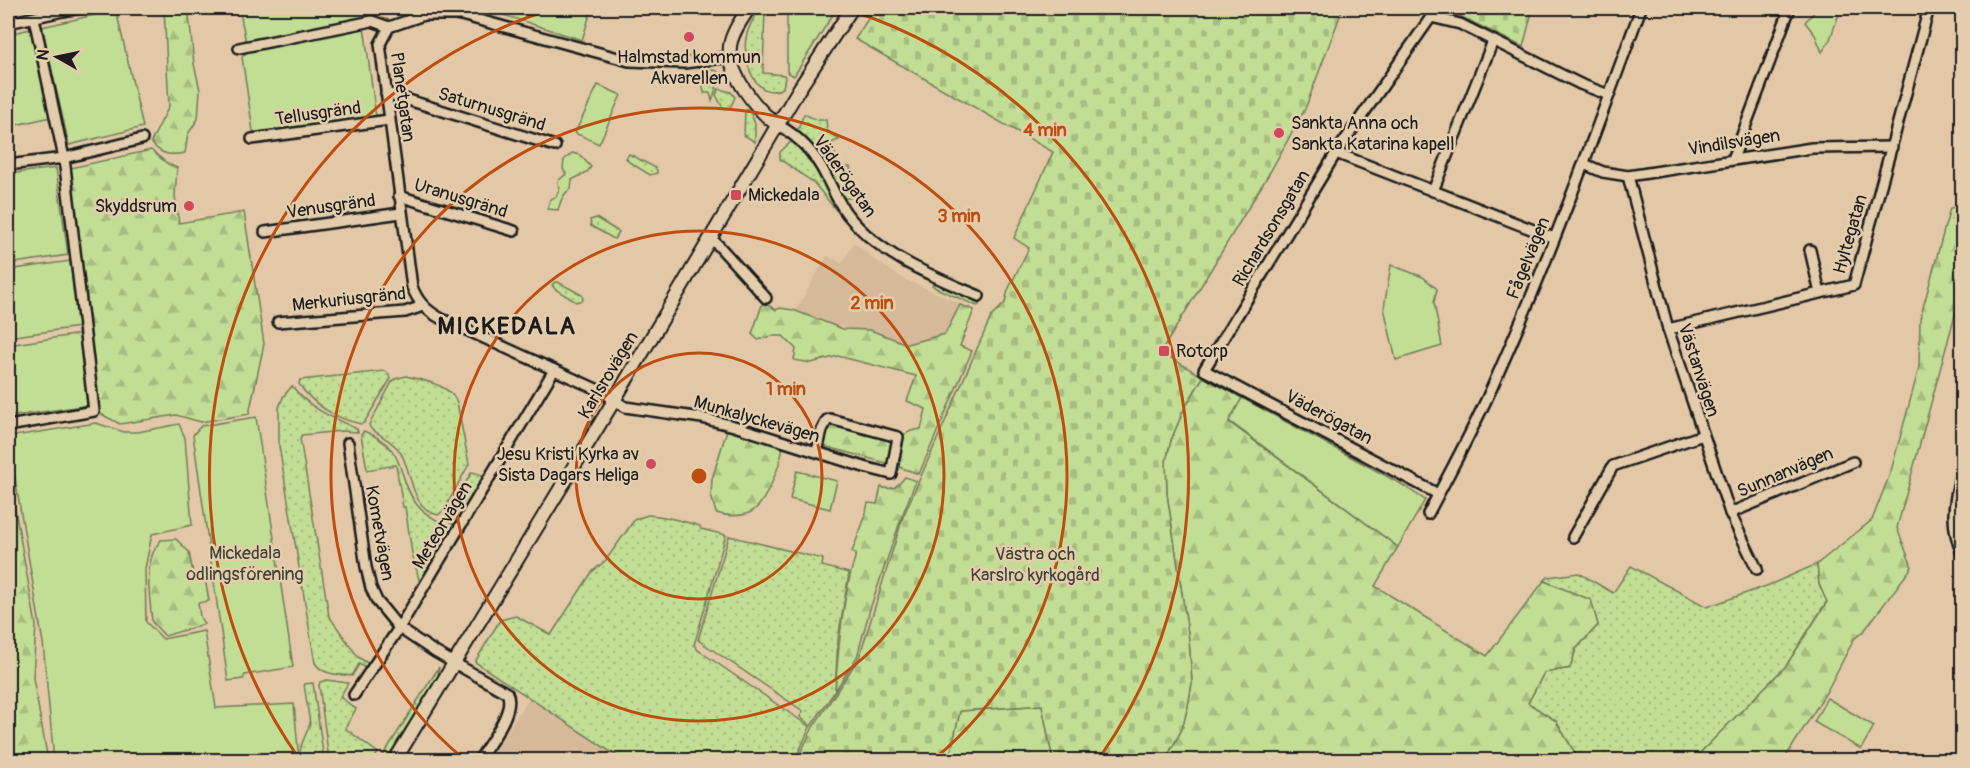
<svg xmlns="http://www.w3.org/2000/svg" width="1970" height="768" viewBox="0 0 1970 768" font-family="Pangolin,sans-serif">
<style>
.built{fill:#d6b999}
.grass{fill:url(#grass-dots);stroke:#6f7c58;stroke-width:1.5}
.forest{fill:url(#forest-firs);stroke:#6f7c58;stroke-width:1.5}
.cemetery{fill:url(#cemetery-stones);stroke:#6f7c58;stroke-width:1.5}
.green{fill:#c2dd94;stroke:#6f7c58;stroke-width:1.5}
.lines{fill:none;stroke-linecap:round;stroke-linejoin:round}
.street-casing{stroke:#1c1c1c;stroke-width:14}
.secondary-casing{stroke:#1c1c1c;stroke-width:16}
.street{stroke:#e3cdac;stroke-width:9}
.secondary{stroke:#e3cdac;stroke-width:12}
.ring{fill:none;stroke:#bf4d0f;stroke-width:3}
.poi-dot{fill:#d1495b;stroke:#e3cdac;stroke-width:2}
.labels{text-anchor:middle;stroke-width:5;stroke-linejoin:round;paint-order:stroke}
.poi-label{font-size:18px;fill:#1c1c1c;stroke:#e3cdac;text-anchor:start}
.street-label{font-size:18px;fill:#1c1c1c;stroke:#e3cdac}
.park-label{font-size:18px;fill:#3d4334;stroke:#e3cdac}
.district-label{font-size:24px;font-weight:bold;letter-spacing:1.5px;fill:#1c1c1c;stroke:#e3cdac}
.centre{fill:#bf4d0f;stroke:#e3cdac;stroke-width:3}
.ring-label{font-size:18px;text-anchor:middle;font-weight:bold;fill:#bf4d0f;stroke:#e3cdac;stroke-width:5;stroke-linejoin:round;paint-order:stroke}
</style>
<defs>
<pattern id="grass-dots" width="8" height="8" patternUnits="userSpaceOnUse" patternTransform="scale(1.5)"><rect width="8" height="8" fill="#c2dd94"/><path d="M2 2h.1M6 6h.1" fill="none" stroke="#a6bd7f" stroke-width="1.8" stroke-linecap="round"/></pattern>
<pattern id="forest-firs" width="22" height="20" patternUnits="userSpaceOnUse" patternTransform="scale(1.5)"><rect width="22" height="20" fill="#c2dd94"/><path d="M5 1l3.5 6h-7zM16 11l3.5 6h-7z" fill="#a6bd7f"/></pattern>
<pattern id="cemetery-stones" width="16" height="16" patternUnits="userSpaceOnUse" patternTransform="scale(1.5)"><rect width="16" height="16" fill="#c2dd94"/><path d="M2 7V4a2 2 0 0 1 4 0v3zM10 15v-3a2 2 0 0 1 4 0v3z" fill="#a6bd7f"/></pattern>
</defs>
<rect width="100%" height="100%" fill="#e3c8a7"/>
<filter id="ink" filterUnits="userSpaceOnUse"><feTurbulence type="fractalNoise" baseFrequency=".0167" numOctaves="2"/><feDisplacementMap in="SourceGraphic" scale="12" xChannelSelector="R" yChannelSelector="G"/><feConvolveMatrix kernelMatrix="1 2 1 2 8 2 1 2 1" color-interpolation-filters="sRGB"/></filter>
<g filter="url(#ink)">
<!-- built -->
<g class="built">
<path d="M854 242 875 260 904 279 964 305 950 336 889 347 845 327 793 315 827 256 842 263Z"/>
<path d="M530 697 598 744 623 760H488Z"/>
</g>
<!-- grass -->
<g class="grass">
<path d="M760 8H765L763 73 784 75 785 77 783 88C755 103 742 58 746 38 748 27 754 17 760 8Z"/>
<path d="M712 70 717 71 720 75 712 101 710 93H704L701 74 703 71Z"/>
<path d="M718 89 731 92 735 97 730 108H723L716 95Z"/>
<path d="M749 109 755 124V142L744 135 745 111Z"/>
<path d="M804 114 817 120H826L827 130 839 140 833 142 832 144 839 167H850L855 192 852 198H844L820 156 797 132Z"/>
<path d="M792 141C814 154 825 184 837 206L836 210 814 183 780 159V152Z"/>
<path d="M629 154 654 167 657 170V173L650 175 629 162 626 158Z"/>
<path d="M596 218 619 232 614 239 591 226 590 220Z"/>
<path d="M555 282H558L582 295 583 300 576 302 555 289 552 285Z"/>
<path d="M933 283 978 302 979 305 977 306 936 288 932 285Z"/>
<path d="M385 371 389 374 390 380 364 423 361 424C336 419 312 404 299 384L300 380Z"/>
<path d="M406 376C424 381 449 384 457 402L469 464 444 510 438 515C408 508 413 466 398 449 391 441 380 435 371 429L369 425 392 382 395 379Z"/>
<path d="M292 386C309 408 332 418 357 429L358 432 341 431 302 435 300 438 329 616 358 657 369 664 366 668 359 664 352 676C338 674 324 676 315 663L279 446V408L283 397Z"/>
<path d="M364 431C410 450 394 474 417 505 427 518 442 520 451 531L438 550 431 547 420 567 427 571 420 583 412 553 405 507H403L396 465 367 470 361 435Z"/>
<path d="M472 472 482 475V480L456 523 452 524 447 520 446 515Z"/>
<path d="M648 515C666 516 683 521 700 526L701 529 726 535 694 645 698 650 810 727 795 760H623L475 662 500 620 516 616 551 635 592 572 606 560 635 519Z"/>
<path d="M729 536 823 559 822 566 849 573 838 639 835 691 811 726 800 717 803 711 698 640Z"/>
<path d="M1817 564 1819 584 1827 601 1786 666 1693 760H1579L1556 721 1528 703 1544 673 1570 668 1576 649 1598 625 1591 600 1544 581 1548 577 1579 573 1613 593 1631 566 1707 607 1769 585Z"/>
<path d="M439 667 438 676 386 760H380Z"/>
<path d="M327 680 348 683 340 697 356 709 345 728 378 753 373 760H329L319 685 320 682Z"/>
<path d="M313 683 324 760H299L301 746 310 724 304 684Z"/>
</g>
<!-- forest -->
<g class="forest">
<path d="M164 8H197L189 15 194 64 200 90 198 119 188 134 185 153C171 156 160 155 151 142L169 106Z"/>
<path d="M151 150 168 164 177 168 175 196 179 223 244 212 264 344 249 414 201 422 176 415 120 424 97 412 66 169Z"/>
<path d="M1962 205V289L1897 528 1912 567 1864 631 1854 639 1827 691 1784 760H1693L1786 666 1827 602 1819 584 1817 564 1872 520 1891 471 1919 368 1920 319 1950 208Z"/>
<path d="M763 302 776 310 780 308 793 310 843 329 870 330 907 344 945 334 960 305 974 310 960 346 972 351 919 474 896 466 903 435 911 431 921 429 926 409 907 401 916 376 838 356 811 363 794 360 796 349 783 336H772L758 340 752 334Z"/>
<path d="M1203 377 1242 398 1229 422 1398 547 1375 586 1487 656 1544 581 1591 600 1598 625 1576 649 1570 668 1544 673 1528 703 1556 721 1579 760H1166L1182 729 1188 706 1192 683 1189 640 1167 494 1166 461 1171 440 1184 409Z"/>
<path d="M828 423 893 439 890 460 886 463 823 446Z"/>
<path d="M727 430 783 446C781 463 766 506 749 513 739 517 726 516 716 513L711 495 712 479Z"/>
<path d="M8 471 36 625 33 678 48 760H8Z"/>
<path d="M905 477 916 481 902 516 870 609 857 657 835 691C839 645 842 599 856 554L852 552 864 520 868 503 877 504 881 487C893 491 897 487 905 477Z"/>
<path d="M176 539 189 552 194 579 205 578 209 601 198 603 200 617 204 624 165 636 152 622C150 596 142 561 161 540Z"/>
<path d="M1042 705 1053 760H949L960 711Z"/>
</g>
<!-- cemetery -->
<g class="cemetery">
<path d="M875 8H1343L1305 109 1270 172 1161 352 1203 377 1184 409 1171 440 1166 461 1167 494 1189 640 1192 683 1188 706 1182 729 1165 760H1053L1042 705 960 711 949 760H797L813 727 859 658 903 517 991 317 1005 303 1008 290 1029 248 1014 238 1053 152 855 39Z"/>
<path d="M1426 8H1533L1523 47 1460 16Z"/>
</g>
<!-- green -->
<g class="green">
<path d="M239 8H405L246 42Z"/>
<path d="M482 8H592L582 40Z"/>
<path d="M787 8H837L794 76 787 72Z"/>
<path d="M1818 8 1840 11 1829 42 1822 52 1815 35 1805 22Z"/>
<path d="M116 10 143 127 69 145 42 27Z"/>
<path d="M364 26 376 117 259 134 253 131 242 57 247 52Z"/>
<path d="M31 29 51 117 16 125 8 88V34Z"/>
<path d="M598 85 621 95 599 144 575 133Z"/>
<path d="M572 153 580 155 591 167 587 172 572 180 571 189C562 194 561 201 558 210L547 209 550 199 556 197 559 190 558 181 566 174 563 169 564 160Z"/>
<path d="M56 168 68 255 8 264V174Z"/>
<path d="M70 261 79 327 8 337V270Z"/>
<path d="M1391 265 1423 277 1437 289 1434 302 1442 346 1396 360 1384 308Z"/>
<path d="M80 334 89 405 8 417V345Z"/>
<path d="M1242 398 1401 484 1425 500 1398 547 1229 421Z"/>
<path d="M256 417 293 667 245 675 243 679 228 681 193 435 201 426Z"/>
<path d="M96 423 124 432H138L179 424 185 438 192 525 152 534 145 569 146 622 163 639 204 631 216 708 294 704 299 760H54L43 643 8 437Z"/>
<path d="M797 471 837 481 830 509 790 499Z"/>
<path d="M1827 698 1874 726 1861 749 1814 722Z"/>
</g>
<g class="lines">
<defs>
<g id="street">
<path d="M63 8V11L80 8"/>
<path d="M8 23 63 11"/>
<path d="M239 48 372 21 389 27"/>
<path d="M731 57 684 63 629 61 461 15H424L389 27 380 44 412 287C418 302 426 310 440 318L603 392 625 407 702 418 734 426 864 467 891 474 898 437 830 419 827 420 822 430 817 452"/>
<path d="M386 93 555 146"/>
<path d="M778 125C800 137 816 155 827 178 833 190 839 204 847 214 880 256 932 276 979 296"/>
<path d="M252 139 389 120"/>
<path d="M1336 153 1554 238"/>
<path d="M1733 159 1790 8"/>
<path d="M1584 164 1603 172 1628 176 1812 148 1892 147"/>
<path d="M8 165 64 158 34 18"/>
<path d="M1628 176 1668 329 1730 513 1757 569"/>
<path d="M1433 191 1493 41"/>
<path d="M399 196 514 231"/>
<path d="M265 232 401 213"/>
<path d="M710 238 718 245 766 298"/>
<path d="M1810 250 1820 293"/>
<path d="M278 322 405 312 423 306"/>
<path d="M1668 329 1854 285 1929 8"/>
<path d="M8 426 94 411 64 158 142 139"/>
<path d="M348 443 366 567 371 588 377 601 399 628 435 652 507 693C516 711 488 745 479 760"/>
<path d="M1962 470C1954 499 1949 524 1962 553"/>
<path d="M1438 494 1204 370 1336 153 1431 17 1460 24 1580 84 1609 95"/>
<path d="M1730 513 1853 462"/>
<path d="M1428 514C1452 468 1477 423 1497 376 1551 255 1596 131 1641 8"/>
<path d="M1573 537 1613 466 1703 435"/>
<path d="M354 695 399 628 554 370"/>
</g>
<g id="secondary">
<path d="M749 8C742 19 732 32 730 46 727 73 757 111 778 125"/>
<path d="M395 760 615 399 799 89 852 8"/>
</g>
</defs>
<!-- street casing -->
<use href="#street" class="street-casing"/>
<!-- secondary casing -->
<use href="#secondary" class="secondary-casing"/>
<!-- street -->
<use href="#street" class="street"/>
<!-- secondary -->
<use href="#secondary" class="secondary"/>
</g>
</g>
<!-- distance rings -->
<g class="ring">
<circle cx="699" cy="476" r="123"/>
<circle cx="699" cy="476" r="245"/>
<path d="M465 760A368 368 0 1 1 933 760"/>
<path d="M298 757A490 490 0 0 1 552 9M846 9A490 490 0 0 1 1100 757"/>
</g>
<!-- markers -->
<g class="poi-dot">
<circle cx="689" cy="37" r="6"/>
<circle cx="1279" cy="133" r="6"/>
<rect x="730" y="189" width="12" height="12" rx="3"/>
<circle cx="189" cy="206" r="6"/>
<rect x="1158" y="345" width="12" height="12" rx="3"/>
<circle cx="651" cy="464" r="6"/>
</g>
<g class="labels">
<!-- poi labels -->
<g class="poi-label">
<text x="689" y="63" text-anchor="middle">Halmstad kommun<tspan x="689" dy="21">Akvarellen</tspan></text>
<text x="1291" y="129">Sankta Anna och<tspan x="1291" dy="21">Sankta Katarina kapell</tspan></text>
<text x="748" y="201">Mickedala</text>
<text x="177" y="212" text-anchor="end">Skyddsrum</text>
<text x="1176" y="357">Rotorp</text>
<text x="639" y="460" text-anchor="end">Jesu Kristi Kyrka av<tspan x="639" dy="21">Sista Dagars Heliga</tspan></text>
</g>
<!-- street labels -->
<g class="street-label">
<text transform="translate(403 97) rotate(82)" y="6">Planetgatan</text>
<text transform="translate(492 109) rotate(17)" y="6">Saturnusgränd</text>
<text transform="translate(318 113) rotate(-8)" y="6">Tellusgränd</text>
<text transform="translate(1734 142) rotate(-9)" y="6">Vindilsvägen</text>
<text transform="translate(845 176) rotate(55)" y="6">Väderögatan</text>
<text transform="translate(461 198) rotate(17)" y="6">Uranusgränd</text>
<text transform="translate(331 206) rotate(-8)" y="6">Venusgränd</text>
<text transform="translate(1271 228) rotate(-59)" y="6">Richardsonsgatan</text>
<text transform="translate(1850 234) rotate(-74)" y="6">Hyltegatan</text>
<text transform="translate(1528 258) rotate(-68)" y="6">Fågelvägen</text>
<text transform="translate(349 299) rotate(-6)" y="6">Merkuriusgränd</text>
<text transform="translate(1699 370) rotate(72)" y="6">Västanvägen</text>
<text transform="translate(608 375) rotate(-59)" y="6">Karlsrovägen</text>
<text transform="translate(1329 417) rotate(28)" y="6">Väderögatan</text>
<text transform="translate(757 419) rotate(16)" y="6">Munkalyckevägen</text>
<text transform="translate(1785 472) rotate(-23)" y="6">Sunnanvägen</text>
<text transform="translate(442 525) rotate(-59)" y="6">Meteorvägen</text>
<text transform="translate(380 533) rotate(80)" y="6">Kometvägen</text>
</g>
<!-- park labels -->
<g class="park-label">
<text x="245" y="559">Mickedala<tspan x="245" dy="21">odlingsförening</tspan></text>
<text x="1035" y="560">Västra och<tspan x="1035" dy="21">Karslro kyrkogård</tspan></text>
</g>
<!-- district labels -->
<g class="district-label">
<text x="507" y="334">MICKEDALA</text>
</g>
</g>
<circle cx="699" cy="476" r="9" class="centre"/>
<g class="ring-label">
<text x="1045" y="136">4 min</text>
<text x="959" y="222">3 min</text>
<text x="872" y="309">2 min</text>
<text x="786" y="395">1 min</text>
</g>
<!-- margin -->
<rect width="1970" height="768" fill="none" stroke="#e3cdac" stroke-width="30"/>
<rect x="15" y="15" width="1940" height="738" fill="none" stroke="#1c1c1c" stroke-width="2" filter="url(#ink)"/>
<!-- north arrow -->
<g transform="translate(57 57) rotate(279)" stroke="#e3cdac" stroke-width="4.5" paint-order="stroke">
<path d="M0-4.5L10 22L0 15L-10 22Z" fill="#1c1c1c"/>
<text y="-9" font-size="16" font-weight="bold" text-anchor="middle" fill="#1c1c1c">N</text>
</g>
</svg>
